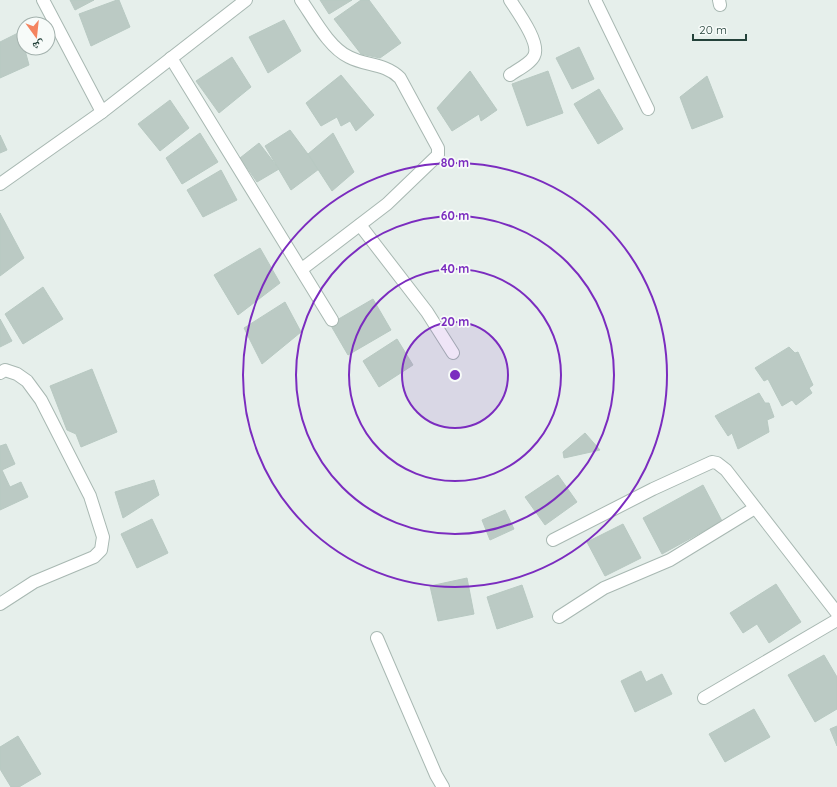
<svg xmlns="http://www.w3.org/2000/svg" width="837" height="787" viewBox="0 0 837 787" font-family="Quicksand,'Noto Naskh Arabic',sans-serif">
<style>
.building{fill:#bbcac4;stroke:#b8c9c2}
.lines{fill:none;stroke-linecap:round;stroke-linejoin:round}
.minor-casing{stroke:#a8b8b2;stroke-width:14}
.minor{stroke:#fff;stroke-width:12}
.ring{fill:none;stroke:#7b2cbf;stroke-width:2}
.centre{fill:#7b2cbf;stroke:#f7fbf9;stroke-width:2}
.ring-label{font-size:12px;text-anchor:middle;font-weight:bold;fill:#7b2cbf;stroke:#f7fbf9;stroke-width:3.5;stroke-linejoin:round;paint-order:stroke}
</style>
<rect width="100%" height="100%" fill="#e6efeb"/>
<!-- building -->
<g class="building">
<path d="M70 0H94L75 10Z"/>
<path d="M117 0H119L130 27 91 46 79 14Z"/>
<path d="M320 0H352L329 14Z"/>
<path d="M361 0H369L401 43 380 58 361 54 334 19Z"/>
<path d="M284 20 301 51 268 73 249 37Z"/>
<path d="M20 32 29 65 0 78V42Z"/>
<path d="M579 47 594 79 572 89 556 58Z"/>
<path d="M232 57 251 87 219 113 196 81Z"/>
<path d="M470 71 497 110 481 121 479 114 452 131 437 108Z"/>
<path d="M548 71 563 113 527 126 512 84Z"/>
<path d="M341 75 374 115 356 131 350 121 341 126 337 117 321 126 306 103Z"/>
<path d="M707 76 723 117 692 129 680 97Z"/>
<path d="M599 89 623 129 598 144 574 104Z"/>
<path d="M170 100 189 128 160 151 138 124Z"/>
<path d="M290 130 319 169 291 190 265 146Z"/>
<path d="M200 133 218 162 182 184 166 158Z"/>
<path d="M333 133 354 172 332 191 308 154Z"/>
<path d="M0 135 7 150 0 153Z"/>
<path d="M259 143 279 169 257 182 240 158Z"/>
<path d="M221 170 237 200 203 217 187 190Z"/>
<path d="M0 213 24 258 0 276Z"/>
<path d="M260 248 280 283 238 315 214 275Z"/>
<path d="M43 287 63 319 23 344 5 314Z"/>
<path d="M373 299 391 330 348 355 330 324Z"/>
<path d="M285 302 301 332 262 364 244 328Z"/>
<path d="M0 319 12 341 0 347Z"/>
<path d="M397 339 413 365 379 387 363 361Z"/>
<path d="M789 347 795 353 798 352 813 385 809 388 812 393 796 405 792 400 782 406 768 379 764 381 755 368Z"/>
<path d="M92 369 117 432 81 447 76 434 67 430 50 386Z"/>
<path d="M759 393 765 403H769L774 417 767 420 769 432 738 449 732 433 728 436 715 416Z"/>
<path d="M585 433 600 450 564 458 563 452Z"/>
<path d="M6 444 15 464 2 470 10 487 21 482 28 497 0 510V446Z"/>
<path d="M558 475 577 502 545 525 525 497Z"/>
<path d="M154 480 159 495 123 518 115 492Z"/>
<path d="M703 485 722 521 662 554 643 518Z"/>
<path d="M505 510 514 529 490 540 482 520Z"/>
<path d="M152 519 168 553 137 568 121 534Z"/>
<path d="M623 524 641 558 605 576 587 542Z"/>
<path d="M467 578 474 614 438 621 430 586Z"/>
<path d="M776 584 801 622 769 643 757 624 743 633 730 613Z"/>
<path d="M522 585 533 617 497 629 487 597Z"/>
<path d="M824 655 837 677V709L815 722 788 675Z"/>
<path d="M641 671 646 682 662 674 672 694 635 712 621 681Z"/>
<path d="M754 709 770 737 725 762 709 734Z"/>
<path d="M837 726V746L830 729Z"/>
<path d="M18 736 41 774 19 787H11L0 769V747Z"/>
</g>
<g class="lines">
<defs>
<g id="minor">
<path d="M43 0 102 112"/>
<path d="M301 0C313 17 329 48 349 57 366 66 385 63 400 78L438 148V155L387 204 302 269"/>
<path d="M595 0 648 109"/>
<path d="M719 0 720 5"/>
<path d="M171 58 332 320"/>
<path d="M510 75C517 70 531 63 534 56 541 43 517 11 510 0"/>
<path d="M0 184 102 112 246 0"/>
<path d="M360 225 427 312 453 353"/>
<path d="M0 373 5 370 17 374 27 381 41 400 90 496 103 537 101 550 94 557 34 582 0 604"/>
<path d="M553 540 653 489 712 462 717 463 726 470 837 613"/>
<path d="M559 617 604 588 670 560 755 508"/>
<path d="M377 638 436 775 443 787"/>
<path d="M704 698 837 620"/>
</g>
</defs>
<!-- minor casing -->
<use href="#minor" class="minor-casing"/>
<!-- minor -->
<use href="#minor" class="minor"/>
</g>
<!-- distance rings -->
<circle cx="455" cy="375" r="53" fill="#7b2cbf" fill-opacity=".12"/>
<g class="ring">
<circle cx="455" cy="375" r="53"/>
<circle cx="455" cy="375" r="106"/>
<circle cx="455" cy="375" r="159"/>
<circle cx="455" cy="375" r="212"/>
</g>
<circle cx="455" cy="375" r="6" class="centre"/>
<g class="ring-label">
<text x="455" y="167">80 m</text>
<text x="455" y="220">60 m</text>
<text x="455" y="273">40 m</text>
<text x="455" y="326">20 m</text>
</g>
<!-- north arrow -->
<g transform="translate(36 36) rotate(165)"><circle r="19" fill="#f7fbf9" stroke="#a3b1ad"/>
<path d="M0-3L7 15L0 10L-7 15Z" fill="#f4845f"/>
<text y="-6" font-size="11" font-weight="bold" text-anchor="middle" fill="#24423a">ش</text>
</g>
<!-- scale -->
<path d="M693 34v6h53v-6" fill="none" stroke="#24423a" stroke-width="2"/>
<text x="699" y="34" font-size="12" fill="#24423a" stroke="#f7fbf9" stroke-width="3" paint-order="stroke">20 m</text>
</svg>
